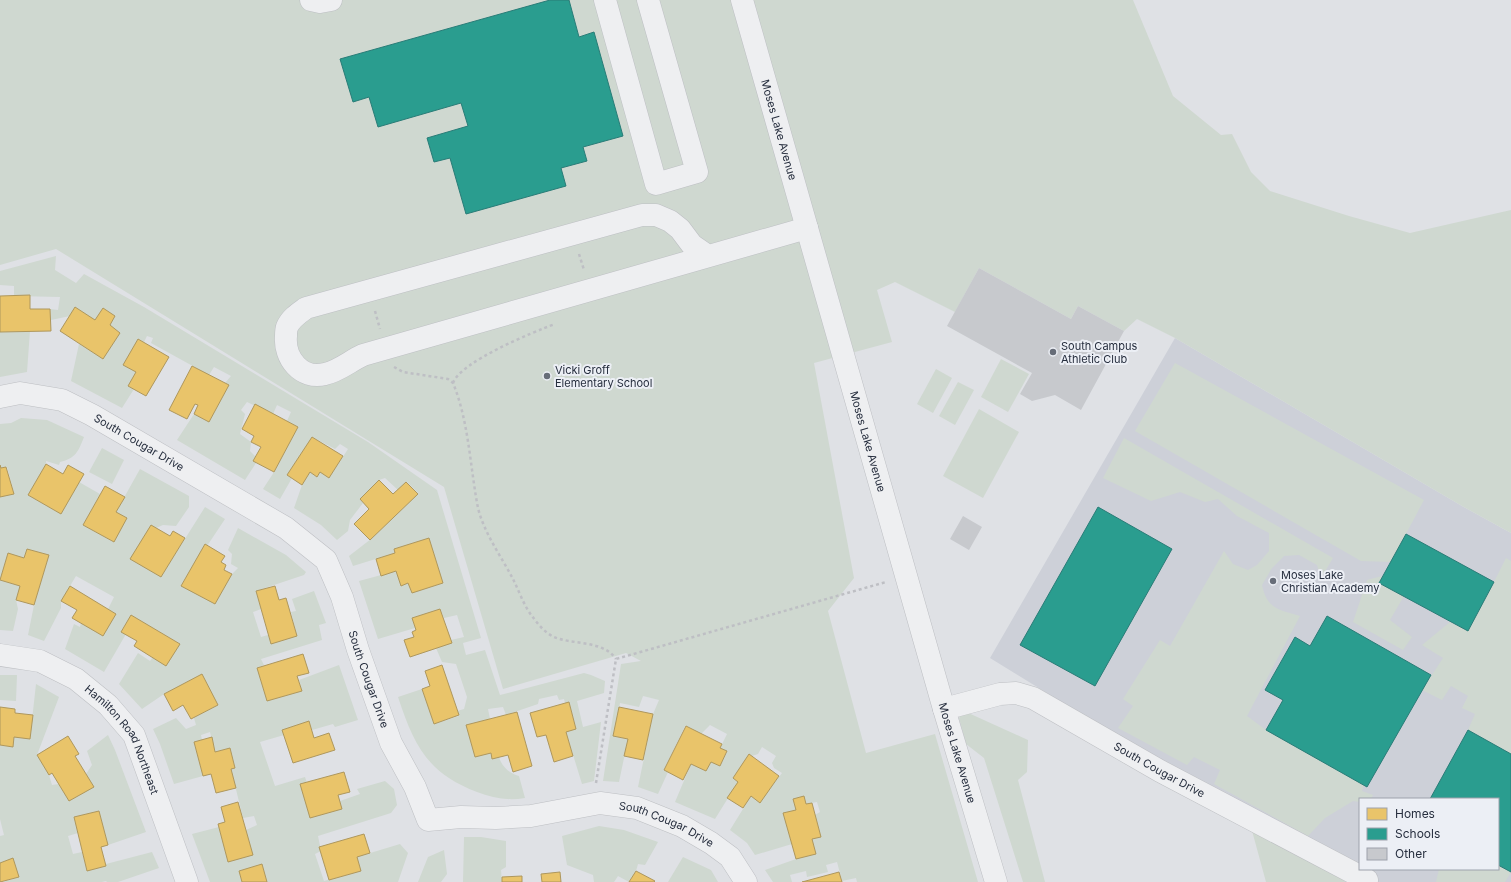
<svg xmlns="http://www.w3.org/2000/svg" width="1511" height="882" viewBox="0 0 1511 882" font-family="Inter,sans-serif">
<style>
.built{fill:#cdd0d8;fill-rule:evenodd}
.green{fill:#cfd8d0}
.homes{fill:#e9c46a;stroke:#ae975d}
.schools{fill:#2a9d8f;stroke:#297c77}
.building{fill:#c7c9cd}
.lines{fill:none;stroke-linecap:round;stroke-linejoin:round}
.minor-casing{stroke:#bdbfc3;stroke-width:23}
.path{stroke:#bebfc4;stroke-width:2.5;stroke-dasharray:3 3;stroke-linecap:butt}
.minor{stroke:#eeeff1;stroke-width:22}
.poi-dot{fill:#676d78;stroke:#eceff5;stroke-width:1.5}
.labels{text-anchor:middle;stroke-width:4;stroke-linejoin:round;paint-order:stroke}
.street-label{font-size:11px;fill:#262e3e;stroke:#eceff5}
.poi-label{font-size:11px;fill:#262e3e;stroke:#eceff5;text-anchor:start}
</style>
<rect width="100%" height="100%" fill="#dfe1e5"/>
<!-- built -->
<path class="built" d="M1175 338 1462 506 1511 533V882H1355L990 658ZM1360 799H1498V869H1360Z"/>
<!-- green -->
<g class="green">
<path d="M0 0H1133L1173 96 1221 135 1232 134 1251 172 1270 191 1349 216 1410 233 1511 210V533L1462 506 1175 338 1137 319 1124 331 1078 306 1071 319 979 268 955 312 895 282 877 290 892 342 814 363 854 578 828 611 866 753 935 734 978 882H857L856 878 842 881 837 862 826 865 828 872 807 877 806 871 790 875 792 882H773L765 870 796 859 816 854 812 839 821 836 815 815 820 812 817 802 806 804 804 796 793 799 796 810 784 813 792 844 755 855 747 843 730 830 751 796 760 802 782 773 774 768 772 763 776 756 762 747 758 754 752 756 749 755 733 778 738 782 715 819 675 802 691 764 706 771 711 762 720 766 727 752 720 748 727 734 710 725 701 734 685 726 664 770 668 772 658 794 638 787 653 714 659 700 643 696 639 707 620 703 613 736 628 739 619 782 603 781 621 664 641 661 626 653 503 689 444 487 56 249 0 265Z"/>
<path d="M56 256 55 270 76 283 84 274 144 307 368 442 437 490 481 638 463 643 466 655 485 650 500 695 584 673 591 675 605 681 604 693 577 701 583 727 601 722 594 781 582 784 566 732 576 728 569 702 565 703 564 699 559 700 557 695 539 699 538 704 506 715 503 707 488 709 490 719 467 725 475 757 491 753 492 759 499 757C502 767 509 773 519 776L525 798C508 801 492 798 477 792 427 773 414 745 398 697L422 689 434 724 459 716 457 711 464 709 467 697 456 664 442 662 436 648 451 640 464 637 457 615 444 618 440 609 412 618 415 628 378 639 359 581 396 571 401 585 408 583 412 593 443 583 429 538 394 549 395 553 353 566 349 556 371 539 418 493 407 482 398 490 385 478 379 480 360 499 363 503 350 520 348 531 337 540 321 525 294 508 302 485 310 472 317 477 320 472 329 478 348 449 340 444 335 449 312 437 287 475 292 478 280 499 263 489 274 472 298 427 287 421 291 412 277 405 273 414 247 402 241 410 245 414 240 434 251 442 250 451 256 457V463L245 480 177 440 194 414 209 422 229 385 225 383 231 376 214 367 209 375 151 343 153 338 147 336 144 342 138 339 124 365 136 372 128 386 134 389 122 408 71 381 79 344 103 359 120 333 110 325 115 316 103 308 95 320 70 316 51 320 50 309 58 310 60 297 14 296V286L0 285V271Z"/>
<path d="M30 331 27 372 0 377V332Z"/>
<path d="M1001 359 1029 374 1008 412 981 397Z"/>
<path d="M1175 363 1424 500 1391 562 1361 561 1135 431Z"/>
<path d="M936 369 952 378 933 413 917 404Z"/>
<path d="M958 382 974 390 955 425 939 416Z"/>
<path d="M979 409 1019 432 983 498 943 476Z"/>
<path d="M21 418 47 420 84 437C78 452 76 458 60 462L59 465 46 461V464L28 495 61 514 79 482 100 494 83 525 113 542 116 512 140 469 189 496V507L176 526 163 525 156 528 131 559 161 577 205 507 225 519 207 546 205 545 181 585 215 604 232 574 238 568 231 564 232 554 228 550 238 528 286 555 306 572 304 575 256 591 261 609 253 612 261 637 268 635 271 643 297 636 291 612 296 611 292 599 314 591 326 623 319 625 322 640 261 659 264 665 257 668 267 701 302 691 299 680 339 665 358 720 335 727 333 724 312 730 309 721 282 730 284 735 260 742 275 786 305 777 307 783 301 785 310 818 342 809 340 801 360 794 357 789 385 781 394 789 397 805 391 813 318 836 321 851 315 854 324 881 361 871 357 857 400 844 408 853 398 882H267L262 864 239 871 242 882H210L192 834 219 827 228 861 246 830 257 825 254 816 243 818 231 769 235 768 230 748 215 752 210 732 201 735 202 740 194 742 203 776 174 784 160 744 153 729 176 718 186 729 196 725 194 718 218 705 202 674 164 694 142 709 119 684 138 653 150 661 153 657 179 643 131 615 121 631 126 634 104 672 65 649 74 624 80 627 81 623 103 636 116 614 108 609 114 597 76 576 61 601V608L44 641 28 635 34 605 49 555 27 549 24 558 8 553 0 580 20 586 16 600 18 609 13 631 0 630V497L14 493 7 467 1 468 0 465V424L11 423Z"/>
<path d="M1124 438 1333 558 1321 578 1317 565 1299 555 1284 556 1272 568 1262 585C1267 609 1279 610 1300 616L1247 716 1266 730 1364 785 1362 791 1373 795 1371 799H1360V802L1353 801 1325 818 1308 836 1214 784 1220 770 1194 757 1187 765 1118 728 1133 706 1123 699 1160 640 1170 646 1224 551 1233 564 1248 570 1257 565 1269 551V533L1237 516 1218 499 1205 502 1180 492 1151 501 1103 478Z"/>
<path d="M102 448 124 460 112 484 89 472Z"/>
<path d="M1506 558 1511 561V754L1468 730 1475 714 1462 708 1468 696 1451 686 1442 700 1422 690 1443 658 1422 645 1450 622 1468 631 1494 582Z"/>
<path d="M1382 576 1379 583 1404 596 1390 620 1412 637 1403 650 1353 622 1367 580Z"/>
<path d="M0 675H17L16 701 0 700Z"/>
<path d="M36 684 59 697 37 755 49 775 52 785 59 784 69 801 93 787 86 774 92 765 87 751 108 735 115 750 146 832 108 845 99 811 74 817 78 833 68 836 73 854 82 852 87 871 106 866V864L152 852 159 868 118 882H107L106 881 102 882H3L19 877 13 859 0 863V836L4 835 0 819V745L13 747 14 737 30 738Z"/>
<path d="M964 711 1028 740 1027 772 1018 780 1045 882H1023L984 758 966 744 959 718Z"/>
<path d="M599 826 624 830 658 842 645 865 638 864 636 871 629 882 618 876 614 882H594L593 875 567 865 562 836Z"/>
<path d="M1251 827 1335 875 1346 882H1266Z"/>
<path d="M464 837H481L506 841V867L501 870 502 882H463Z"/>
<path d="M444 850 447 874 441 882H418L428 857Z"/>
<path d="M683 857 711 870 718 882H668Z"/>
<path d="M1498 865 1511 872 1505 882H1436L1439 869H1498Z"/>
</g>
<!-- homes -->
<g class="homes">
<path d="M30 295V309H50L51 331 0 332V296Z"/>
<path d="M75 307 95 320 103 308 115 316 110 325 120 333 103 359 60 331Z"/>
<path d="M138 339 169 357 146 396 128 386 136 372 123 365Z"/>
<path d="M192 366 229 385 209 422 194 414 198 405 195 404 187 419 169 410Z"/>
<path d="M255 404 298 427 274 472 253 461 261 447 251 442 254 436 242 429Z"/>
<path d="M312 437 343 456 329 478 320 472 317 477 310 472 302 485 287 475Z"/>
<path d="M46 464 63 474 68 465 84 474 61 514 28 495Z"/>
<path d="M0 465 1 468 6 467 14 494 0 497Z"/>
<path d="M379 480 393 494 406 482 418 494 370 540 354 524 369 509 360 499Z"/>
<path d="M105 486 125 497 116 512 127 518 114 542 83 525Z"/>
<path d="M151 525 170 536 173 531 185 538 161 577 130 559Z"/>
<path d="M429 538 443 583 412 593 408 583 401 586 396 571 381 576 376 559 395 553 394 549Z"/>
<path d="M205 544 225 556 221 562 226 565 224 570 232 574 215 604 181 586Z"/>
<path d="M27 549 49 555 34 605 16 600 20 586 0 580 8 553 24 558Z"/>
<path d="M70 586 116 614 103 636 72 618 77 610 61 601Z"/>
<path d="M275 586 279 600 286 598 297 636 271 644 256 591Z"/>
<path d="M440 609 452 643 410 657 404 640 414 637 412 632 416 630 412 618Z"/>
<path d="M131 615 180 644 166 666 134 646 137 641 121 632Z"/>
<path d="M303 654 309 673 297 676 302 691 267 701 257 668Z"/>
<path d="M442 665 459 715 434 724 422 689 430 686 425 671Z"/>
<path d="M202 674 218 705 191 719 183 705 173 711 164 694Z"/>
<path d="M569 702 576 729 566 732 573 756 554 762 546 735 537 737 530 713Z"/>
<path d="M0 707 15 709V713L33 715 30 739 14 737 13 747 0 745Z"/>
<path d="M619 707 653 714 643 760 624 756 628 739 613 736Z"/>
<path d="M517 712 532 766 513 772 508 755 492 759 491 753 475 757 466 725Z"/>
<path d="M309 721 314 738 329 733 335 750 293 763 282 730Z"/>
<path d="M686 726 722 744 720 748 727 751 720 766 711 762 706 771 691 764 683 780 664 770Z"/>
<path d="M68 736 79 754 75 756 94 787 69 801 52 773 49 775 37 755Z"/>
<path d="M212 737 215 752 230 748 235 768 231 769 236 788 216 793 211 774 203 776 194 742Z"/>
<path d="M749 754 779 776 760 803 751 796 743 808 727 798 738 782 733 778Z"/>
<path d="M344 772 350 792 338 795 342 809 310 818 300 784Z"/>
<path d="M804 796 806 804 812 803 821 837 812 839 816 854 796 859 783 813 796 810 793 799Z"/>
<path d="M238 802 253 855 228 862 218 824 225 822 221 807Z"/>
<path d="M99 811 108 845 101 847 106 866 87 871 74 817Z"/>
<path d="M364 834 370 853 357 857 361 871 329 880 319 847Z"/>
<path d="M13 858 19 877 0 882V863Z"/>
<path d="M262 864 267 882H242L239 871Z"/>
<path d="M636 871 655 881 654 882H629Z"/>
<path d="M560 872 561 882H542L541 874Z"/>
<path d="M839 872 842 882H802Z"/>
<path d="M522 876V882H502V877Z"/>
</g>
<!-- schools -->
<g class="schools">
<path d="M550 0H569L579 37 594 32 623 136 583 147 587 161 561 168 566 186 466 214 450 158 434 162 427 138 468 126 461 103 378 127 369 97 353 102 340 59Z"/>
<path d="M1098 507 1172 549 1095 686 1020 645Z"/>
<path d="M1406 534 1494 582 1468 631 1379 583Z"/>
<path d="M1327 616 1431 675 1367 787 1266 730 1283 700 1265 690 1295 637 1310 646Z"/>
<path d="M1468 730 1511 754V872L1498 865V799H1430Z"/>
</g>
<!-- building -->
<g class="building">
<path d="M979 268 1071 319 1078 306 1124 331 1081 410 1055 395 1032 401 1020 394 1032 373 947 326Z"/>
<path d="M963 516 982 527 969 550 950 539Z"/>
</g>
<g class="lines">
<defs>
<g id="minor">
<path d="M311 0 320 2 331 0"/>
<path d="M605 0 656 184 697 172 648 0"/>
<path id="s1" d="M742 0 944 709 996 882"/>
<path d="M708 256 692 245 680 229 670 221 656 215H642L306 308C299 313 291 318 287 327 286 330 286 333 286 336 284 358 301 380 325 374 339 371 350 361 363 355L807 228"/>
<path id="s2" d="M0 397 20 393 62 400 92 415 286 528 326 560 342 597 358 650 391 743 415 787 428 820 461 817 496 818 531 816 600 803 637 808 682 826 711 843 730 857 746 882"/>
<path id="s3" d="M0 655 40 661 76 679 108 705 134 735 187 882"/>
<path id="s4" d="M944 709 1000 694 1016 693 1033 698 1160 771 1367 880 1366 882"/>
</g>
</defs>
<!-- minor casing -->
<use href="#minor" class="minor-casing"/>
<!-- path -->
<g class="path">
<path d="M579 254 584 270"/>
<path d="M375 311 380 329"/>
<path d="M394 367 403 372 448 379 453 383C469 422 470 467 478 508 484 533 501 556 513 579 519 591 524 606 532 616 538 624 545 633 554 637 573 645 603 640 616 659"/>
<path d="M453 383C460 362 533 332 555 324"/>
<path d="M596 783 616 659 886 582"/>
</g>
<!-- minor -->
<use href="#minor" class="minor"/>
</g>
<!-- markers -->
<g class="poi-dot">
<circle cx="1053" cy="352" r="4"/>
<circle cx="547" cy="376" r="4"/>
<circle cx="1273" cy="581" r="4"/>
</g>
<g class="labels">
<!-- street labels -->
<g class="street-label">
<text dy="4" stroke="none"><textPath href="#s1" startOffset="135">Moses Lake Avenue</textPath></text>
<text dy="4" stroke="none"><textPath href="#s1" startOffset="459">Moses Lake Avenue</textPath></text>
<text dy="4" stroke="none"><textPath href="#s2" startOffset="151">South Cougar Drive</textPath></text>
<text dy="4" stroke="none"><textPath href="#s2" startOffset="499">South Cougar Drive</textPath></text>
<text dy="4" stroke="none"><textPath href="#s3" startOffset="159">Hamilton Road Northeast</textPath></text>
<text dy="4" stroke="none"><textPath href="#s1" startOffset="783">Moses Lake Avenue</textPath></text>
<text dy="4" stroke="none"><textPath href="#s4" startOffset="237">South Cougar Drive</textPath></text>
<text dy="4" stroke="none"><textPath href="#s2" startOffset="896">South Cougar Drive</textPath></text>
</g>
<!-- poi labels -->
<g class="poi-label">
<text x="1061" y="350">South Campus<tspan x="1061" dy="13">Athletic Club</tspan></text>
<text x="555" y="374">Vicki Groff<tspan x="555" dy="13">Elementary School</tspan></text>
<text x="1281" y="579">Moses Lake<tspan x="1281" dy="13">Christian Academy</tspan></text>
</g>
</g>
<!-- legend -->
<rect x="1359" y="798" width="140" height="72" fill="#eceff5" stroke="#9da2ac"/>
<rect x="1367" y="808" width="20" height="12" fill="#e9c46a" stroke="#9da2ac"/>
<text x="1395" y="818" font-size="12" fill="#262e3e">Homes</text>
<rect x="1367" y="828" width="20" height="12" fill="#2a9d8f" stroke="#9da2ac"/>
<text x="1395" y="838" font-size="12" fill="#262e3e">Schools</text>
<rect x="1367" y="848" width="20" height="12" fill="#c7c9cd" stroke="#9da2ac"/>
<text x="1395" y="858" font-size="12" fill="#262e3e">Other</text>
</svg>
